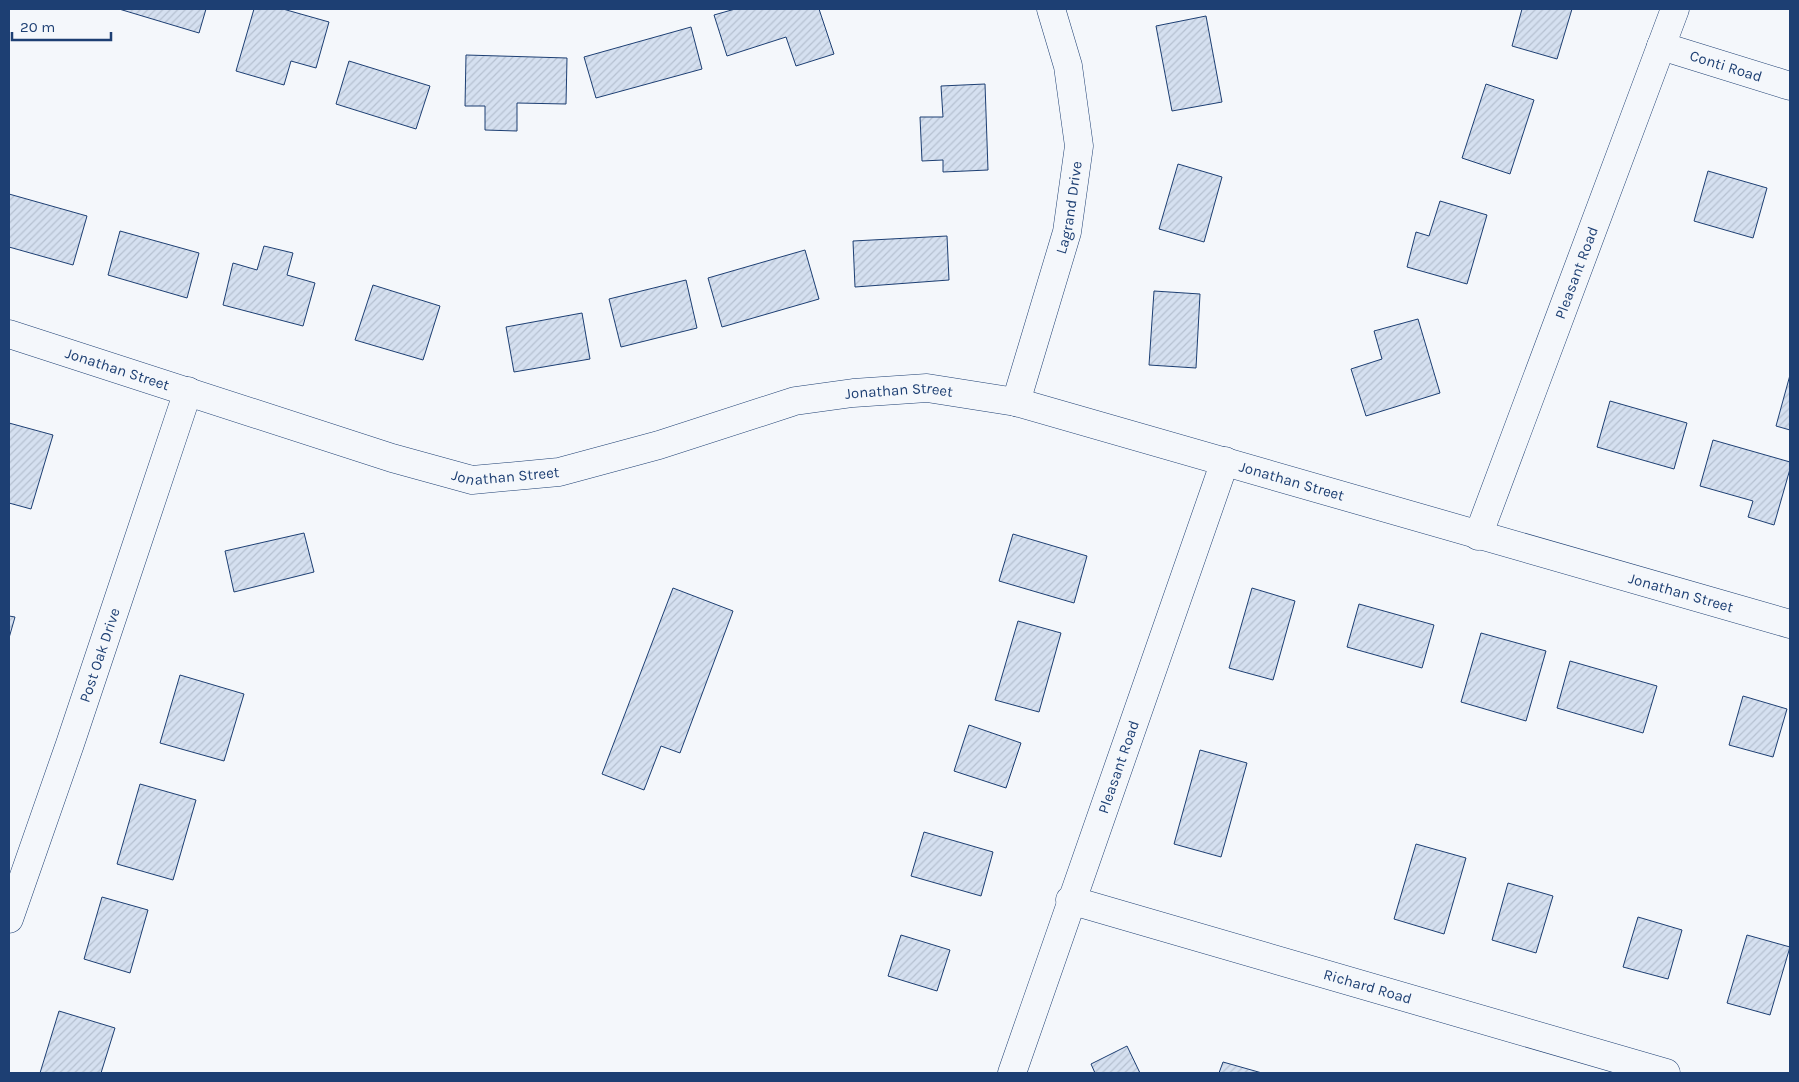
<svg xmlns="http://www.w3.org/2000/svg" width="1799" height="1082" viewBox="0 0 1799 1082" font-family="Karla,sans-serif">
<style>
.building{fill:url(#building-hatch);stroke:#1d3f73}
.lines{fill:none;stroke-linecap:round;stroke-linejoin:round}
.minor-casing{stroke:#1d3f73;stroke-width:29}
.minor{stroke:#f4f7fb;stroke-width:28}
.labels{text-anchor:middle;stroke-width:4;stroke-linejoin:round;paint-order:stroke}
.street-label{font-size:15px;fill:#1d3f73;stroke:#f4f7fb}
</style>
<defs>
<pattern id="building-hatch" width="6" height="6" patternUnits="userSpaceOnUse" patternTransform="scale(1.25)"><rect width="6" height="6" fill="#d5e0f0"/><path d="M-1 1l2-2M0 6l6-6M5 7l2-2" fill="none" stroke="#b6c1d1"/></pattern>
</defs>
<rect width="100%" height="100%" fill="#f4f7fb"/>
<!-- building -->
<g class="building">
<path d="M119 9H206L199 33Z"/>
<path d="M254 9H283L329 22 316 68 291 61 284 85 236 71Z"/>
<path d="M735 9H819L834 54 796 66 786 37 727 56 714 15Z"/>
<path d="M1522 9H1572L1557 59 1512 46Z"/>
<path d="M1206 16 1222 102 1172 111 1156 26Z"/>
<path d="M691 27 702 69 596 98 584 57Z"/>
<path d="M466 55 567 58 566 104 517 103V131L485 130V106H465Z"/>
<path d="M349 61 430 86 416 129 336 104Z"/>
<path d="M985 84 988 170 943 172V160L922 161 920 117H943L941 86Z"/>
<path d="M1486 84 1534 100 1510 174 1462 158Z"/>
<path d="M1178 164 1222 177 1204 242 1159 229Z"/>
<path d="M1708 171 1767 188 1753 238 1694 221Z"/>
<path d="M9 194 87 216 73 265 9 247Z"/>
<path d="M1440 201 1487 215 1467 284 1407 267 1416 232 1429 236Z"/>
<path d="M120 231 199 253 187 298 108 275Z"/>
<path d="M947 236 949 280 855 287 853 241Z"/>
<path d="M264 246 293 253 287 275 315 283 303 326 223 305 233 263 257 270Z"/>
<path d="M805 250 819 299 722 327 708 278Z"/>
<path d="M686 280 697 328 621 347 609 299Z"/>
<path d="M373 285 440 306 423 360 355 340Z"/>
<path d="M1154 291 1200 294 1196 368 1149 365Z"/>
<path d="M582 313 590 359 514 372 506 327Z"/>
<path d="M1418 319 1440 393 1366 416 1351 369 1382 359 1374 331Z"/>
<path d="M1790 375V430L1776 426Z"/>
<path d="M1610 401 1687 423 1674 469 1597 447Z"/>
<path d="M9 423 53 435 31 509 9 503Z"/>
<path d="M1713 440 1790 462V469L1774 525 1748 517 1753 501 1700 486Z"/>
<path d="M304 533 314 572 234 592 225 551Z"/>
<path d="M1013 534 1087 556 1074 603 999 581Z"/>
<path d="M673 588 733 611 680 753 661 746 644 790 602 774Z"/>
<path d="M1252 588 1295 601 1273 680 1229 668Z"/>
<path d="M1359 604 1434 625 1422 668 1347 647Z"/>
<path d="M9 616 15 617 9 638Z"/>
<path d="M1018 621 1061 633 1039 712 995 700Z"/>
<path d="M1481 633 1546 651 1526 721 1461 702Z"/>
<path d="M1570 661 1657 686 1643 733 1557 708Z"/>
<path d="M180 675 244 694 224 761 160 743Z"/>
<path d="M1743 696 1787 709 1773 757 1729 745Z"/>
<path d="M969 725 1021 743 1006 788 954 771Z"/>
<path d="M1200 750 1247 763 1221 857 1174 844Z"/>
<path d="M140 784 196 800 173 880 117 864Z"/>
<path d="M924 832 993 852 981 896 911 876Z"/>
<path d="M1416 844 1466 858 1444 934 1394 919Z"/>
<path d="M1508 883 1553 896 1536 953 1492 940Z"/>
<path d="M102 897 148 910 130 973 84 959Z"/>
<path d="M1638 917 1682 930 1668 979 1623 967Z"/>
<path d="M901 935 950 950 937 991 888 976Z"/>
<path d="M1747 935 1790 947 1770 1015 1727 1003Z"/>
<path d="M59 1011 115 1028 101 1073H40Z"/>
<path d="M1127 1046 1140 1073H1095L1091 1064Z"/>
<path d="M1223 1062 1262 1073H1219Z"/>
</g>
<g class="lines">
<defs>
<g id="minor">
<path id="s1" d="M1661 46 1790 86"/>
<path id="s2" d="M9 334 392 458 472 480 559 472 659 445 795 401 853 393 927 388 1016 402 1790 624"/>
<path id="s3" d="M1016 402 1067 232 1079 146 1068 66 1051 9"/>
<path id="s4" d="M1478 536 1675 9"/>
<path id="s5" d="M1070 900 1666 1073"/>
<path id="s6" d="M9 919 70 744 188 391"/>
<path id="s7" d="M1012 1073 1225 461"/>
</g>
</defs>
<!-- minor casing -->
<use href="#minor" class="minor-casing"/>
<!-- minor -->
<use href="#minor" class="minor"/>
</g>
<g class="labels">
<!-- street labels -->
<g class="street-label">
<text dy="5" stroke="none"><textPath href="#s1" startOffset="68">Conti Road</textPath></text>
<text dy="5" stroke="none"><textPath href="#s3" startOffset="202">Lagrand Drive</textPath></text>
<text dy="5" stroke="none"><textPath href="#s4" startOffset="281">Pleasant Road</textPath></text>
<text dy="5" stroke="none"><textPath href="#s2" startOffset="114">Jonathan Street</textPath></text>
<text dy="5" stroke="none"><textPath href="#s2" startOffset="924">Jonathan Street</textPath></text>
<text dy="5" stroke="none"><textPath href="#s2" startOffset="519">Jonathan Street</textPath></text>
<text dy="5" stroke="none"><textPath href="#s2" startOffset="1329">Jonathan Street</textPath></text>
<text dy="5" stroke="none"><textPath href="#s2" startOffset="1734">Jonathan Street</textPath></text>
<text dy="5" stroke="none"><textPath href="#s6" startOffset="279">Post Oak Drive</textPath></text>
<text dy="5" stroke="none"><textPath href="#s7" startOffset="324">Pleasant Road</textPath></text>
<text dy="5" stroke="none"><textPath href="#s5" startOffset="310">Richard Road</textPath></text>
</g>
</g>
<!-- border -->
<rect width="1799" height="1082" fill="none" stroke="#1d3f73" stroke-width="20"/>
<!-- scale -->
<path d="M12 32v8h99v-8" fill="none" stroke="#1d3f73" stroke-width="2.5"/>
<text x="20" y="32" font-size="15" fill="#1d3f73" stroke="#f4f7fb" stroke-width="4" paint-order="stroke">20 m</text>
</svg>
